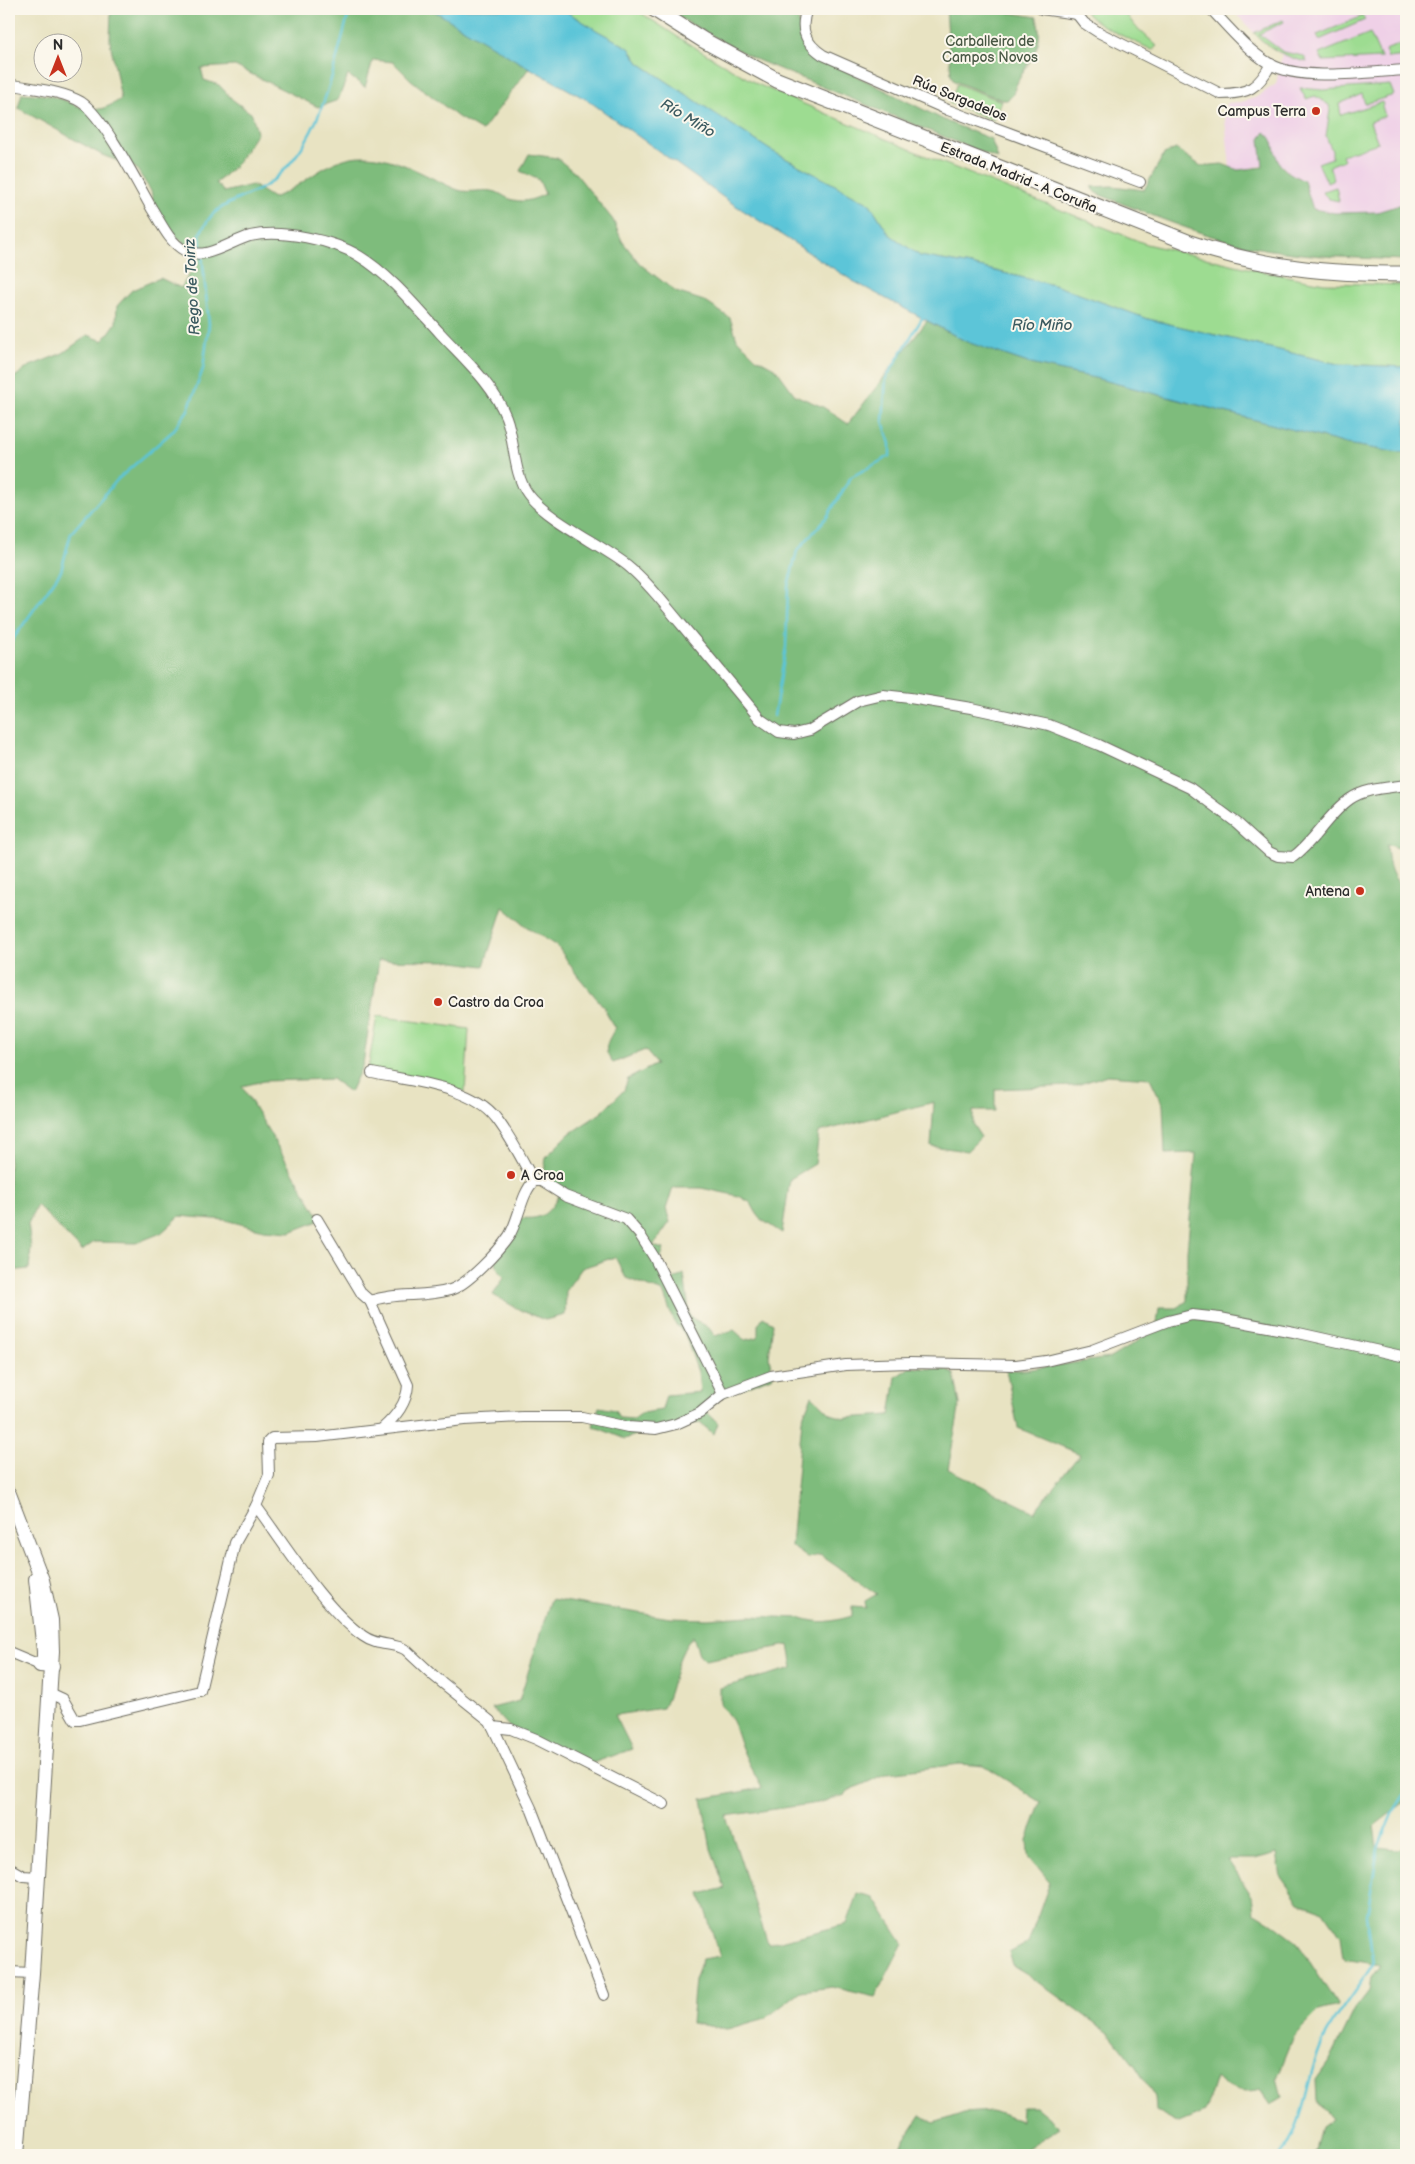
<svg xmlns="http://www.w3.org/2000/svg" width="1415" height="2164" viewBox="0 0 1415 2164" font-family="'Balsamiq Sans',sans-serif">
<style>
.built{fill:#efd0e7}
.green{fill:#9ddc91;stroke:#64845e}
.forest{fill:#7ebc7b;stroke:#547453}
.water{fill:#5cc5d8;stroke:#447882}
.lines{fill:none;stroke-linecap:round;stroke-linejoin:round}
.stream{stroke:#5cc5d8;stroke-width:2.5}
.minor-casing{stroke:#6d6b60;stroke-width:12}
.major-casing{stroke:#6d6b60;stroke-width:16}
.highway-casing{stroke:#6d6b60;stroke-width:17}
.minor{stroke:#fff;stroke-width:10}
.major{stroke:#fff;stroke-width:14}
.highway{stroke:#fff;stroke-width:15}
.poi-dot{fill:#c8321e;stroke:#fbf7ec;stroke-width:2}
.labels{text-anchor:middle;stroke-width:4;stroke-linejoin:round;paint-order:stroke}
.park-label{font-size:14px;fill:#485744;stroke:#fbf7ec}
.street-label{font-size:14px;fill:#2b2b2b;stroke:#fbf7ec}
.poi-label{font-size:14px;fill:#2b2b2b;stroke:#fbf7ec;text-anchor:end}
.water-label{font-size:15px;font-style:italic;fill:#3a595f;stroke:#fbf7ec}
</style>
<rect width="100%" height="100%" fill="#fbf7ec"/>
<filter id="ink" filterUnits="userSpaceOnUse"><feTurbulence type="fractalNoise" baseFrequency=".02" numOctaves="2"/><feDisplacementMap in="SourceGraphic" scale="10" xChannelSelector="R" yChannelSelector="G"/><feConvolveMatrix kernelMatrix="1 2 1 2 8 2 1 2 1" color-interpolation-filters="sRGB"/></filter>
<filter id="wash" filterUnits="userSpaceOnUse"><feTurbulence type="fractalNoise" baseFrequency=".0096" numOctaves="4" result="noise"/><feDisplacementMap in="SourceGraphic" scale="20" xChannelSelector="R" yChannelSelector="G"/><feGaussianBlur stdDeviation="1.12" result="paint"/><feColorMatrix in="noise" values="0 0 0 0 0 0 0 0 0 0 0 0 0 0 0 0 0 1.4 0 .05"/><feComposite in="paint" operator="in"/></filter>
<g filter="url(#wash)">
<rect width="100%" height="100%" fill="#e8e3c2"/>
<!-- built -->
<path class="built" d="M1231 9H1406V202L1377 212 1335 213 1313 209 1304 181 1290 173 1279 163 1238 170 1230 167 1225 120 1226 103 1241 102 1255 98 1276 84 1282 55 1264 43Z"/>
<!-- green -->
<g class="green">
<path d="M562 9H635L684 41 757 84 933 159 1146 244 1265 272 1324 283 1406 285V367L1338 364 1148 319 1057 286 971 265 920 256 889 234 870 204 770 150 639 63 629 48 598 31Z"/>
<path d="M1083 9H1123L1134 25 1157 46 1152 50C1133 40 1095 26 1083 9Z"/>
<path d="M1363 16 1365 20 1319 40 1317 35Z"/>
<path d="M1283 20 1284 22 1259 34 1283 52 1304 56 1307 62C1285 57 1270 49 1254 33Z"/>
<path d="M1370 33 1381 58 1323 61 1319 54Z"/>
<path d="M1406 42V56L1388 58 1385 50Z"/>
<path d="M957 84 1001 101 993 120 949 103Z"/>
<path d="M1390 85 1394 95 1365 104 1362 94 1339 104 1341 115 1382 102 1383 105 1382 106 1385 116 1370 122 1378 143 1342 155 1344 160 1329 166 1334 179 1327 182 1318 163 1332 158V151L1326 136 1330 110 1329 105 1315 96 1306 99 1300 88 1323 90Z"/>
<path d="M1336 187 1339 201 1329 199 1323 193 1324 191Z"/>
<path d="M377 1016 469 1029 465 1092 368 1069Z"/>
</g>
<!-- forest -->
<g class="forest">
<path d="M107 9H431L529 68 482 131 458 117 410 79 393 62 373 60 365 87 348 75 338 100 318 107 235 66 201 68 204 80 219 85 233 100 252 114 257 133 237 164 216 183 224 192 252 185 273 198C306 186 328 155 365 156 399 157 428 178 458 190 469 194 484 188 496 192 502 194 507 199 513 200 525 203 535 199 545 194L539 180 520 171 529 154 557 158 576 174 613 220 622 241 640 264 676 292 704 301 730 318 737 339 756 358 776 369 795 395 823 407 848 424 927 321 967 342 1031 364 1099 379 1347 444 1406 454V851L1387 844C1388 860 1389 879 1406 888V1801L1374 1826 1377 1847 1396 1849 1406 1848V2155H1311L1316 2152 1322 2126 1332 2119 1317 2101 1316 2080 1330 2060 1355 2009 1369 1991 1371 1978 1380 1965 1344 1959 1341 1936 1324 1911 1299 1902 1281 1877 1277 1853 1255 1859H1227L1252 1896 1254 1912 1269 1921 1297 1942 1338 2006 1319 2011 1294 2036 1277 2078 1282 2097 1270 2104 1260 2090C1242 2095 1229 2090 1216 2077L1205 2112 1179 2123 1156 2111 1155 2097 1136 2067 1109 2033 1029 1976 1014 1967 1009 1953 1028 1943 1050 1882 1028 1855 1027 1840 1041 1802 984 1766 960 1764 888 1773 848 1791 845 1795 818 1803 726 1816 768 1944 847 1924 858 1894 874 1898 903 1943 875 1997 832 1987 801 1991 766 2018 727 2029 691 2023 695 1980 702 1959 720 1956 700 1894 725 1888 711 1849 702 1799 762 1788C756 1777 749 1765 744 1753 735 1733 737 1723 720 1705V1688L793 1668 789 1645 705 1660 699 1654 693 1636C674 1657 675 1685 663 1708L615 1715 632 1749 590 1764 514 1732 492 1708 519 1701 551 1599 670 1618 708 1619 749 1616 801 1618C821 1624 831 1622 852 1616V1607L866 1608 865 1601 877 1594 820 1555 808 1558 791 1546 802 1419 812 1396 831 1414 844 1418 890 1415 896 1377 910 1367 946 1370 954 1374 960 1404 948 1469 1034 1512 1080 1454 1018 1428 1006 1370H1024L1110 1358 1138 1341 1157 1324 1159 1308H1176L1187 1301V1251L1196 1153 1165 1154 1163 1105 1150 1078 1107 1075 1074 1086 995 1089V1111H973V1125L981 1137 967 1151 931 1146 934 1102 819 1132 815 1164 790 1179 782 1233 759 1218 751 1203 739 1196 701 1188H673L666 1209 670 1222 653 1246 664 1249 659 1263 671 1281 684 1274 690 1317 708 1327 715 1336 734 1330 745 1340 758 1337V1325L763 1317 773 1323 769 1357 773 1376 715 1400 706 1411 718 1423 714 1434 700 1423 688 1424 670 1432 641 1433 625 1439 593 1426 599 1407 615 1410 619 1418 634 1419 642 1413 662 1410 666 1395 700 1392 698 1372 685 1335 674 1322 663 1292 626 1278 615 1257 582 1268 566 1290 565 1315 545 1320 522 1311 493 1295 504 1277 498 1270 494 1255 520 1218C544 1220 548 1213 560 1194L544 1174 546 1157 569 1134 601 1113 624 1090 628 1079 657 1064 645 1050 613 1063C601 1049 608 1041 616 1027L613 1026 604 1007 577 975 558 947 527 927 503 907 484 966 447 961 379 960 363 1064 350 1092 332 1079 264 1081 242 1086 321 1220 290 1232 264 1230 225 1220 180 1216 161 1233 136 1243 94 1242 82 1251 37 1205 28 1224 31 1248 29 1269 9 1271V381L30 366 63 353 88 335 103 341 116 323 117 306 132 290 160 278 181 288 194 267 198 250 184 243 165 227 155 210 151 191 136 168 102 155 18 108 22 93C31 94 41 94 50 96 81 103 89 121 121 99L110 41 111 10Z"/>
<path d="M668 9H776L797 13 802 38 813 54 948 122 991 139 998 159 755 59 678 17Z"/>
<path d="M946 9H987L1037 17C1038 24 1040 31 1039 37 1037 59 1017 74 1013 95L1007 100H1002L954 81 951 75Z"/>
<path d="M1265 132C1276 140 1273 149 1278 161 1282 170 1295 176 1304 181L1313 209 1335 213 1377 212 1406 203V260C1359 258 1311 257 1265 249 1207 239 1152 215 1098 194L1091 187 1113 186 1144 190 1164 154 1176 149 1201 166 1222 164 1238 170 1263 167 1260 139Z"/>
<path d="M1022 2107H1036L1060 2127 1017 2155H895L921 2115 934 2123 964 2113 992 2111 1021 2121Z"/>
</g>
<!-- water -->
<path class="water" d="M431 9H562L598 31 629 48 639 63 770 150 870 204 889 234 920 256 971 265 1057 286 1148 319 1338 364 1406 367V454L1347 444 1099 379 1031 364 967 342 853 281 727 200 589 101 517 61Z"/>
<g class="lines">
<!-- stream -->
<g class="stream">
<path d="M201 250 200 233C204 227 208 219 213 214 228 200 250 196 267 185 323 144 332 70 350 9"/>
<path d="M9 645 61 571 71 533 118 479 173 431 188 410 203 369 209 324 202 255"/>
<path d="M774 716 786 647 788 586 797 551 827 517 851 477 890 456V444L883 421 886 378 924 315"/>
<path d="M1279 2155C1305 2127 1306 2082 1320 2048 1333 2017 1355 1993 1373 1964L1367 1915 1378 1848 1392 1814 1406 1792"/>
</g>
</g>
</g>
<g filter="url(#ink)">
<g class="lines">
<defs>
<g id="minor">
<path d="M807 9C799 29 805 43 823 55L948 110 1140 182"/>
<path d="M1041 9 1077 14"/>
<path d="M1073 9 1084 23 1098 32 1221 94C1248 94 1258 88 1271 64"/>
<path d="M1211 9C1229 28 1247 50 1270 64 1301 82 1370 72 1406 70"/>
<path d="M9 84C31 89 61 90 81 102 103 116 138 184 152 209 161 223 169 242 184 250 205 262 231 241 250 236 281 229 333 240 359 256 389 274 417 308 440 333 464 359 493 384 506 417 515 440 513 474 528 494 547 520 600 544 627 565 648 582 664 604 681 624 708 656 734 687 760 719L779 732 794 734 810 730 858 701 883 695 910 698 971 708 1049 725 1099 745 1190 788 1237 823 1269 852 1278 856 1293 857C1315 841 1327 815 1350 799 1366 788 1388 788 1406 785"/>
<path d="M372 1073C408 1081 472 1086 496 1118 511 1137 522 1160 534 1181"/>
<path d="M317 1219 362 1294 370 1301 408 1385C407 1403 396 1416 383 1428"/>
<path d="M370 1301C396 1292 424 1298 450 1290 467 1285 498 1252 509 1236 519 1220 521 1194 534 1181H541L565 1196 626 1219 640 1235 654 1257 723 1394"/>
<path d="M256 1506C286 1546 323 1608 363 1636 378 1647 393 1642 406 1650L434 1676 490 1721 531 1808 604 1995"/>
<path d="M9 1652 40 1665"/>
<path d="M50 1693 63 1699 75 1720H80L200 1691 235 1543 256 1506 269 1475 268 1442 272 1438 317 1437 464 1420 523 1417H582L628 1427 656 1429 676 1424 700 1413 723 1394 771 1376 846 1365 910 1363 1016 1365 1046 1361 1092 1350 1168 1321 1192 1315 1220 1318 1294 1332 1406 1357"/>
<path d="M493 1727 511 1729 536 1739 664 1804"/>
<path d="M9 1868 23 1876 38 1877"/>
<path d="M9 1972 32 1973"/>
</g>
<g id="major">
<path d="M9 1494 42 1580 51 1620 52 1651 32 1973 17 2155"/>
<path d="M36 1579 44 1651V1658L40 1665 52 1666"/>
</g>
<path id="highway" d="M654 9 703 40 777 80 1190 243C1263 268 1330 274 1406 274"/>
</defs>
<!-- minor casing -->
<use href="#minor" class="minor-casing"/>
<!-- major casing -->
<use href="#major" class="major-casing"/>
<!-- highway casing -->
<use href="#highway" class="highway-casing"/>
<!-- minor -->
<use href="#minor" class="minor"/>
<!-- major -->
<use href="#major" class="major"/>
<!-- highway -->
<use href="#highway" class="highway"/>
</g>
</g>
<!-- markers -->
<g class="poi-dot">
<circle cx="1316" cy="111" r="5"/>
<circle cx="1360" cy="891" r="5"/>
<circle cx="438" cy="1002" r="5"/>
<circle cx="511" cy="1175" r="5"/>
</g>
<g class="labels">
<!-- park labels -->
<g class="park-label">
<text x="990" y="46">Carballeira de<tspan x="990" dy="16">Campos Novos</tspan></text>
</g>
<!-- street labels -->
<g class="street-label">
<text transform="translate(960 98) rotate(22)" y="5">Rúa Sargadelos</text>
<text transform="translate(1019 177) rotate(22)" y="5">Estrada Madrid - A Coruña</text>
</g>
<!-- poi labels -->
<g class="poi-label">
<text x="1306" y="116">Campus Terra</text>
<text x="1350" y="896">Antena</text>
<text x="448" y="1007" text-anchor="start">Castro da Croa</text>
<text x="521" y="1180" text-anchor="start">A Croa</text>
</g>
<!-- water labels -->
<g class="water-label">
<text transform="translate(688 118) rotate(31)" y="5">Río Miño</text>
<text transform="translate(192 287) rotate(-93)" y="5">Rego de Toiriz</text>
<text x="1042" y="330">Río Miño</text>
</g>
</g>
<!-- margin -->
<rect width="1415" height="2164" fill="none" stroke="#fbf7ec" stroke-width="30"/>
<!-- north arrow -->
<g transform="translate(58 58)"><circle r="24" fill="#fbf7ec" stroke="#a8a59f"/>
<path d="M0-4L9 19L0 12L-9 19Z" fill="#c8321e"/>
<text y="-8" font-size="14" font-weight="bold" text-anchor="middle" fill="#2b2b2b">N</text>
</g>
</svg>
